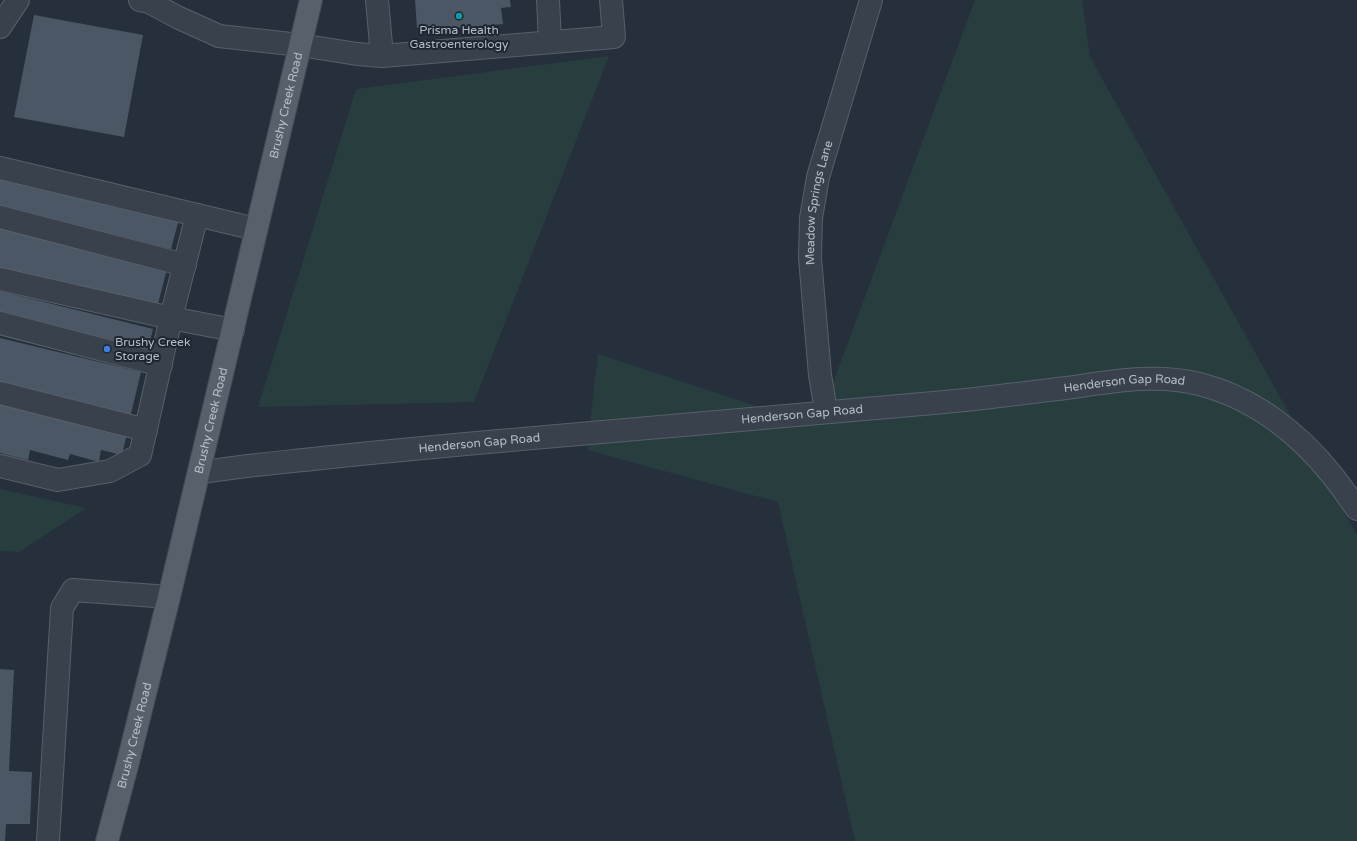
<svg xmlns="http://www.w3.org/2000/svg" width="1357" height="841" viewBox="0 0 1357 841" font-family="'Varela Round',sans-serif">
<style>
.green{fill:#283e3e}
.building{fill:#4b5765}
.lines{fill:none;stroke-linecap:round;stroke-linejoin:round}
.minor-casing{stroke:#57606a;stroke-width:24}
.major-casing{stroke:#424b55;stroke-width:24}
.minor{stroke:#39424c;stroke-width:22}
.major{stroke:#57616c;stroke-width:22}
.culture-dot{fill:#0f9aa8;stroke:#1e2731;stroke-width:1.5}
.shop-dot{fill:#3f7fe0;stroke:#1e2731;stroke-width:1.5}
.labels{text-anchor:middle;stroke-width:4;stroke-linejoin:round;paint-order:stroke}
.poi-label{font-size:12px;fill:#b4bdc8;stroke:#1e2731}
.street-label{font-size:12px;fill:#b4bdc8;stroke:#1e2731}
</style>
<rect width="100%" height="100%" fill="#25303c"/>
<!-- green -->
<g class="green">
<path d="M975 0H1082L1090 57 1357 535V841H855L778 502 587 450 598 354 817 426Z"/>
<path d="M609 56 474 402 258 407 356 89Z"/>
<path d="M0 489 86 508 19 552 0 551Z"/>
</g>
<!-- building -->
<g class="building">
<path d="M415 0H510L511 7 501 8 503 24 431 30V27L417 28Z"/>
<path d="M34 15 143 35 124 137 14 117Z"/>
<path d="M0 175 179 219 171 249 0 207Z"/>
<path d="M0 228 167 269 157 308 0 270Z"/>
<path d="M0 291 153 329 148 349 0 313Z"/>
<path d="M0 338 141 372 130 418 0 387Z"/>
<path d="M0 397 128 429 122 455 101 450 99 462 70 454 68 460 30 450 28 460 0 453Z"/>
<path d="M0 669 14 670 9 771 32 772 30 824H6L5 841H0Z"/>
</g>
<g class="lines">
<defs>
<g id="minor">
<path d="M140 0 149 2 177 17 219 36 300 45 357 54 382 56 614 37 611 0"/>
<path d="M377 0 382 56"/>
<path d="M548 0 550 42"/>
<path d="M0 27 18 0"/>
<path d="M0 168 197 215"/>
<path d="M0 217 185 265"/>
<path d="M0 279 171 318 140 455 110 471 58 480 0 466"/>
<path d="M0 323 161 365"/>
<path d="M233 330 171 318 197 215 256 229"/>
<path d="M0 393 146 430"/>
<path id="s1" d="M826 411 820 375 810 258 811 218 818 177 871 0"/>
<path id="s2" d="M199 473C237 466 275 463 313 459 368 453 423 448 477 443 633 429 789 415 945 402 985 398 1025 393 1066 388 1110 382 1154 373 1199 384 1252 397 1298 432 1332 475 1341 486 1349 498 1357 509"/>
<path d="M48 841 62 608 73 590 169 597"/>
</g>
<g id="major">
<path id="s3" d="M107 841 127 766 169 597 311 0"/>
</g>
</defs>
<!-- minor casing -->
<use href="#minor" class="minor-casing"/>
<!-- major casing -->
<use href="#major" class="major-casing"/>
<!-- minor -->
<use href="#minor" class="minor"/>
<!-- major -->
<use href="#major" class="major"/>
</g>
<!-- markers -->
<circle class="culture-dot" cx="459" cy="16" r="4"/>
<circle class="shop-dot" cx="107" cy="349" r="4"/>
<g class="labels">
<!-- poi labels -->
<g class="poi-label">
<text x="459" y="34">Prisma Health<tspan x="459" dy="14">Gastroenterology</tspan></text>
<text x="115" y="346" text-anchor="start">Brushy Creek<tspan x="115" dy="14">Storage</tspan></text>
</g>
<!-- street labels -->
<g class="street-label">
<text dy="4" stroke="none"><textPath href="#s3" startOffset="757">Brushy Creek Road</textPath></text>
<text dy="4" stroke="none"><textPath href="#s1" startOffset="210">Meadow Springs Lane</textPath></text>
<text dy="4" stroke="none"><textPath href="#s2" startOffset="930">Henderson Gap Road</textPath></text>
<text dy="4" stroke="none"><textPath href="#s2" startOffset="606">Henderson Gap Road</textPath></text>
<text dy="4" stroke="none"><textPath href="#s3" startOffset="433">Brushy Creek Road</textPath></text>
<text dy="4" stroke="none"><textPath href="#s2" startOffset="282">Henderson Gap Road</textPath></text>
<text dy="4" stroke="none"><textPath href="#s3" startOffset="109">Brushy Creek Road</textPath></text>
</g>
</g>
</svg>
